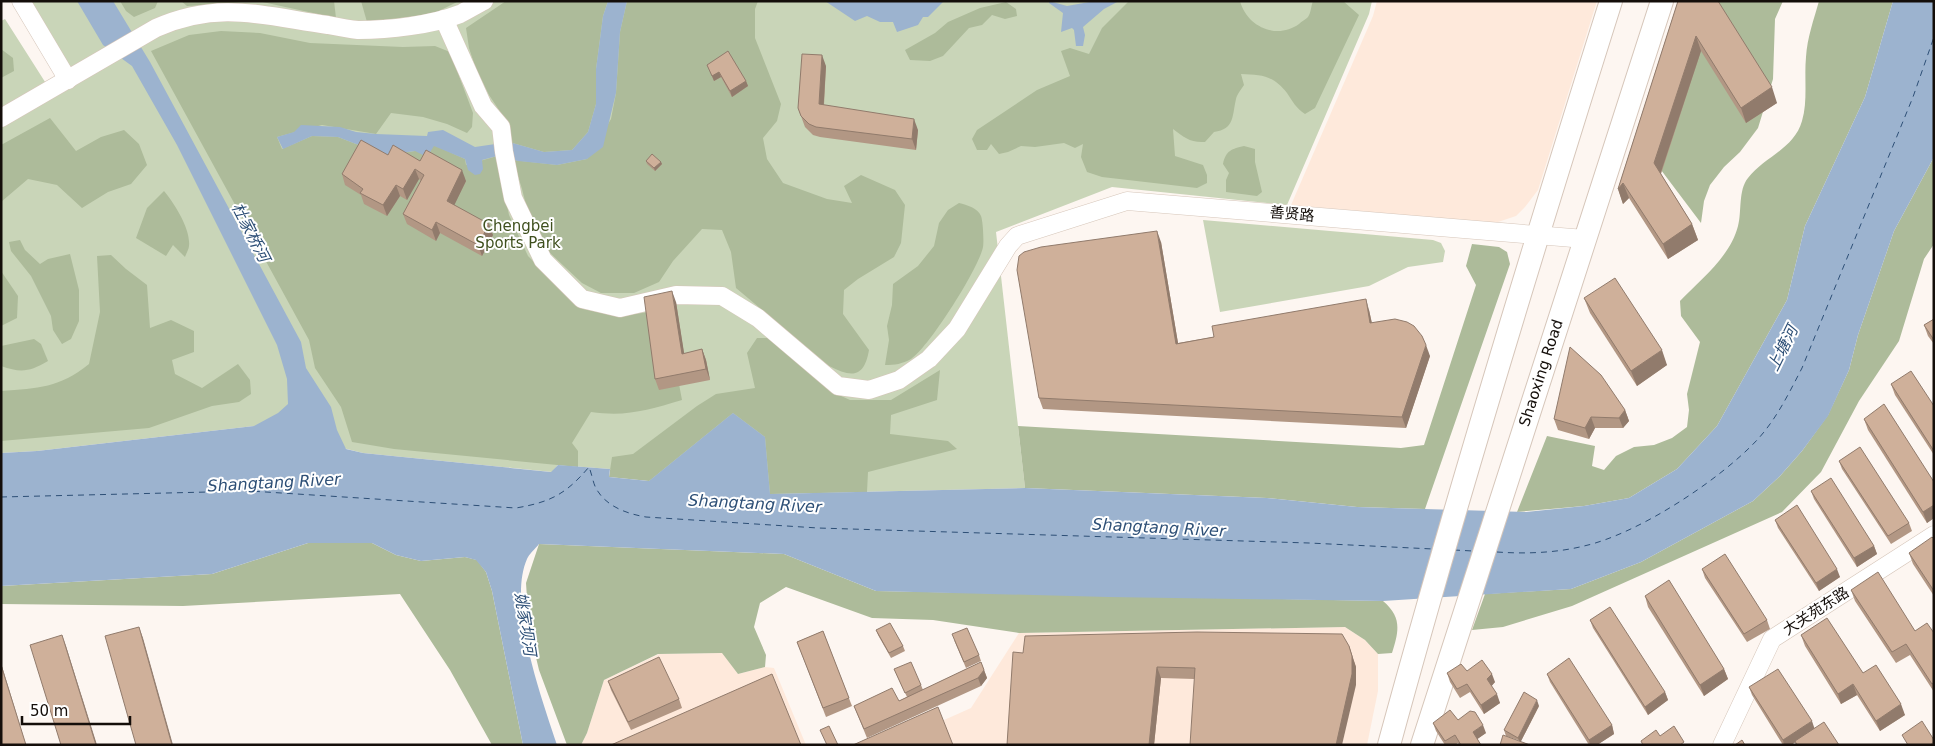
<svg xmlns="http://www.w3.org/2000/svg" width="1935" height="746" viewBox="0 0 1935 746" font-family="'DejaVu Sans','Noto Sans SC',sans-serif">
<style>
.commercial{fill:#fee9db}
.green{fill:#c9d5b8}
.forest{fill:#adbb9a}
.water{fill:#9cb3cf}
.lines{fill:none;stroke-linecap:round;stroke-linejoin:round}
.ferry{stroke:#2d4f76;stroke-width:1;stroke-dasharray:6 5;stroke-linecap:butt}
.minor-casing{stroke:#d6c6ba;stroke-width:19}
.major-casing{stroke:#d6c6ba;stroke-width:24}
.minor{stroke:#fff;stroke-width:18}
.major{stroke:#fff;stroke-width:22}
.wall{fill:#b29784}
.shaded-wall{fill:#917b6c}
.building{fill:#cfb09a;stroke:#917b6c}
.labels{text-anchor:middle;stroke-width:4;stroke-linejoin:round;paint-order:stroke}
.street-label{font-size:15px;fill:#140e0a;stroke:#fff}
.park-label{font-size:15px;fill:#3f501e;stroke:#fff}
.water-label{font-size:16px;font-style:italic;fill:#2d4f76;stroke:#fff}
</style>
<rect width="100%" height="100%" fill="#fdf6f1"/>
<!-- commercial -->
<g class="commercial">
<path d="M1377 1H1597L1538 190 1525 207 1516 216 1495 223 1291 205 1373 16Z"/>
<path d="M1345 627 1365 640 1378 654V691L1367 745H888L971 708 1019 633Z"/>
<path d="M723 653 738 674 765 667 774 668 806 745H581L587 733 604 680 659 654Z"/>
</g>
<!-- green -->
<g class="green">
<path d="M31 1H1372L1369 14 1287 205 1112 187 996 232 1025 488 770 494 649 481 610 469 558 465 552 472 363 453 254 426 37 451 1 453V21L5 19 54 96 77 80Z"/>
<path d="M1203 220 1433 240 1441 243 1445 251 1443 262 1408 267 1369 286 1220 312Z"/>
</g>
<!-- forest -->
<g class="forest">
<path d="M120 1H158L155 8 134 17 126 11Z"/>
<path d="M181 1H256L187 6Z"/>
<path d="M258 1H334L336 18Z"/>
<path d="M361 1H459L433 14 367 22Z"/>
<path d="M506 1H608L603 16 596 69V104L588 132 572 150 544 152 509 142 503 116 489 95 476 69 469 48 466 28Z"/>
<path d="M627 1H758L755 9V38L781 104 777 121 763 138 767 159 783 183 827 199 852 203 844 186 861 175 895 190 905 205 901 243 894 257 858 279 844 290 843 314 869 350C864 379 851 377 829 366L736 288 731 252 722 230 702 229 673 261 659 282 634 293H601L582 283 549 252 530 221 522 189 513 160 557 165 587 159 611 119 616 93 620 32Z"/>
<path d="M1129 1H1240C1247 27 1277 40 1299 24 1301 22 1306 19 1308 17 1311 13 1311 6 1313 1H1343L1359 15 1315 108 1305 114C1296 108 1293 102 1287 93 1273 75 1262 75 1241 74L1244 85C1241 90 1237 94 1236 99 1232 116 1235 129 1214 132L1205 142C1190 143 1184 137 1173 129L1175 156 1203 165 1207 175V183L1197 188 1102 177 1087 172 1081 157 1083 144 1075 148 1064 143 1035 147 1021 146 1008 152 999 154 991 144 987 150H977L972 139 977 130 1037 90 1070 76 1061 51 1070 48 1089 54 1102 28Z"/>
<path d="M1705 1H1783L1775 19 1773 79 1758 128 1740 152 1724 167 1710 185 1704 201 1701 223 1655 162Z"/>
<path d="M1819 1H1893L1865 97 1805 226 1787 300 1717 426 1677 469 1629 498 1584 506 1517 512 1547 436 1595 446 1592 466 1604 470 1616 456 1634 447 1654 445 1672 438 1687 427 1689 410 1687 394 1700 342 1681 316 1680 301C1701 279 1730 257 1738 226 1742 212 1738 190 1748 178 1764 157 1794 149 1802 121 1808 101 1804 77 1806 57 1807 38 1814 19 1819 1Z"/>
<path d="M1006 2 1016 9 1017 16 1005 19 992 15 982 25 969 28 943 56 930 61 910 60 905 50 935 33 948 22 980 8Z"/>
<path d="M221 31 260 33 310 43 403 47 435 46 450 52 473 113 472 127 467 133 447 124 423 117 391 113 376 134 322 125 277 137 282 149 312 136 338 137 356 144 377 149 387 155 415 151 434 145 465 159 466 165 497 156 509 215 528 256 567 295 583 309 619 316 665 310 682 400C648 410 627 417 591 412L572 443 578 451V467L394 449 352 442 341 407 315 368 309 340 151 51 189 35Z"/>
<path d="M1 49 13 58 14 71 1 78Z"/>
<path d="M50 118 76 151 101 137 124 130 139 144 147 165 131 184 108 192 82 208 57 185 28 179 1 202V145Z"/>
<path d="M1244 146 1255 149V162L1262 192 1257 196 1226 192V180L1229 173 1223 164C1226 150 1232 149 1244 146Z"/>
<path d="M1934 157V244L1924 259 1899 341 1859 401 1821 472 1782 512 1572 606 1503 627 1472 630 1485 594 1571 589 1641 562 1753 501 1780 476 1802 451 1828 415 1849 370 1858 335 1894 231Z"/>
<path d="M164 191C174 203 191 229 189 246 189 249 186 254 185 257L173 245 166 256 136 238 147 208Z"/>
<path d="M959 203C967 205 978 208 981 216 983 221 984 242 983 247 979 268 929 347 911 359 902 364 895 365 885 365L889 340 887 326 892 305 893 284 918 266 934 246 939 223 948 210Z"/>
<path d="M20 240 25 250 40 264 48 259 70 254 79 290V321L71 339 62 344 53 330 51 316 31 276 11 251 9 242Z"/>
<path d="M1472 244 1499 247 1507 252 1510 264 1425 509 1357 507 1267 498 1025 488 1018 426 1401 448 1424 445 1476 285 1466 266Z"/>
<path d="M111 255 126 269 147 285 150 328 171 320 194 331V352L172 360 175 374 202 388 238 364 250 380 251 394 239 402 212 406 149 428 1 441V391C39 388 59 388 89 364L100 312 97 256Z"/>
<path d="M1 271 18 296 17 318 1 326Z"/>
<path d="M757 338H769L839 395 850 400H891L940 370 937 400 891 415 890 434 948 441 957 449 868 472 867 492 770 494 765 437 733 413 649 481 609 477 612 457 633 454 697 406 716 394 755 388 747 353Z"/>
<path d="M34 339 41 344 48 361C29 372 21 373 1 366V346Z"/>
<path d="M308 543H372L396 555 421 561 465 557 477 560 486 572 492 591 523 745H492L450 670 400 594 183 606 1 604V586L212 574Z"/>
<path d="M539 544 784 554 876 591 1383 601C1402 617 1399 631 1392 653L1378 654 1365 640 1345 627 1019 633 933 620 872 618 786 587 760 603 754 627 766 655 765 667 738 674 722 653 658 654 604 680 587 733 581 745H567L539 670 529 628 526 583Z"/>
</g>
<!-- water -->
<g class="water">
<path d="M77 1H113L150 62 301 342 306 368 331 407 337 430 346 449 363 453 551 472 558 465 610 469 609 477 649 481 733 413 765 437 770 494 1025 488 1267 498 1357 507 1526 512 1584 506 1629 498 1677 469 1717 426 1787 300 1805 226 1865 97 1893 1H1934V157L1894 231 1858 335 1849 370 1828 416 1802 451 1780 476 1753 501 1641 562 1571 589 1383 601 1108 597 876 591 784 554 539 544C535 549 529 554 527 559 507 604 542 699 557 745H523L492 591 486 572 476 560 465 557 421 561 396 555 372 543H308L212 574 1 586V453L37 451 254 426 278 413 288 404 287 379 277 345 177 145 132 66 103 45Z"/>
<path d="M608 1H627L620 32 616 93 603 147 587 159 557 165 518 161 497 156 482 160 483 169 480 174 475 175 468 170 465 159 434 146 427 157 415 151 387 155 377 149 356 144 338 137 312 136 283 149 277 137 294 132 301 125 340 127 356 132 376 134 427 136 428 132 443 130 475 147 509 142 544 152 572 150 588 132 596 104V69L603 16Z"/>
<path d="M825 1H944L928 17H923L918 25 897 32 893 22H880L867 16 855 21Z"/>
<path d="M1049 1 1067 6 1095 1H1119L1104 9 1083 27 1085 35 1083 46H1076L1074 30 1072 28 1061 32 1063 13 1049 3Z"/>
</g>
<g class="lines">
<!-- ferry -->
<g class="ferry">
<path d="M1 497 250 491 516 508C551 502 566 494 589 467 592 474 593 484 597 490 607 507 628 514 646 517L818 528 1309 543 1433 549"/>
<path d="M1454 550 1473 551"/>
<path d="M1497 552C1525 554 1556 553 1584 546 1638 534 1720 480 1758 439 1777 418 1789 393 1802 368L1913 97 1934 37"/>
</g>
<defs>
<g id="minor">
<path d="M21 1 68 80"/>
<path d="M444 19 483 106 501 127 504 152 513 198 543 260 582 299 620 308 676 295 722 296 758 318 838 386 869 390 899 380 929 359 957 329 1008 246 1017 236 1127 201 1585 239"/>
<path d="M1 118 156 28C219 0 264 16 328 25 338 27 348 29 358 30 389 30 432 25 460 14 468 10 476 5 484 1"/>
<path d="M1722 745 1772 639 1934 535"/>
</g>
<g id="major">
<path d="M1389 745C1457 495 1533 248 1611 1"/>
<path d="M1422 745 1662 1"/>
</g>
</defs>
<!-- minor casing -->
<use href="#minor" class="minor-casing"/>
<!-- major casing -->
<use href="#major" class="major-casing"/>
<!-- minor -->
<use href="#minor" class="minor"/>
<!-- major -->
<use href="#major" class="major"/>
</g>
<!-- wall -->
<g class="wall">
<path d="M1678 1 1777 103 1746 123 1701 51 1661 174 1692 224 1698 240 1668 259 1629 198 1623 204 1618 189Z"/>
<path d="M707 65 746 81 748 86 732 97 721 77 714 81Z"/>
<path d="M826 66 824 105 918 130 916 150 820 137 813 135 805 127 798 108Z"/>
<path d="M388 155 420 161 466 181 454 205 493 235 482 256 440 233 436 241 407 224 403 214 421 181 419 179 407 200 400 196 387 216 364 204 361 195 345 185 342 174Z"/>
<path d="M646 161 661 162 662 164 655 171 647 164Z"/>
<path d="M1161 242 1178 343 1369 310 1372 323 1430 356 1406 428 1043 409 1039 398Z"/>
<path d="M1584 298 1667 365 1637 386 1590 313Z"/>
<path d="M676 302 684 354 702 349 706 360 710 380 659 390 655 379Z"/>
<path d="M1934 319V344L1928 336 1924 325Z"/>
<path d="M1891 384 1934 406V455L1895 395Z"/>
<path d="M1625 410 1629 421 1623 428H1595L1589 439 1558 430 1554 419Z"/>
<path d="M1864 419 1934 482V518L1927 523 1868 430Z"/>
<path d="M1839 461 1909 523 1912 531 1891 544 1842 469Z"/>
<path d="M1811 491 1874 546 1877 554 1857 567 1814 499Z"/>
<path d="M1775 520 1840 577 1819 591 1778 528Z"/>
<path d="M1934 539V596L1913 564 1909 553Z"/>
<path d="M1702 569 1767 620 1770 629 1747 642 1705 578Z"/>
<path d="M1851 590 1915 631 1934 633V692L1910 655 1896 663 1855 601Z"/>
<path d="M1645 596 1724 669 1728 679 1704 696 1648 607Z"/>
<path d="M1590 620 1665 692 1668 700 1648 715 1593 628Z"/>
<path d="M876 630 903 646 905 651 891 658 878 635Z"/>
<path d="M823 631 852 706 826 717 797 642Z"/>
<path d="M1801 635 1863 673 1905 715 1880 731 1857 695 1841 704 1805 646Z"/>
<path d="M954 640 979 655 981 661 966 668Z"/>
<path d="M1349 646 1356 667V685L1194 679 1161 678 1154 745H1007L1023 653Z"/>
<path d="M981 662 987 678 981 686 867 738 854 706 899 701 907 697 894 669 921 685 923 690Z"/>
<path d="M1467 671 1495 682 1491 686 1500 703 1484 714 1470 692 1460 698 1450 682 1447 673Z"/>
<path d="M1547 674 1612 725 1614 734 1597 745H1589L1550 682Z"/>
<path d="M608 681 679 699 682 708 631 730 611 690Z"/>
<path d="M1749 687 1814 728 1839 745H1796L1795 742 1791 745H1783L1752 695Z"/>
<path d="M1539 706 1521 741 1506 736 1504 730Z"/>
<path d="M1458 720 1486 733 1477 739 1481 745H1459L1458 743 1455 745H1445L1436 731 1433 723Z"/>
</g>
<!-- shaded-wall -->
<g class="shaded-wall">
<path d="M1696 36 1701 51 1659 178 1654 163Z"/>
<path d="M822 55 826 66 823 115 819 104Z"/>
<path d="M719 72 721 77 714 81 712 76Z"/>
<path d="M746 81 748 86 732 97 730 91Z"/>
<path d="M1772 87 1777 103 1746 123 1741 108Z"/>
<path d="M914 119 918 130 916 150 912 139Z"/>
<path d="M661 162 662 164 655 171 654 168Z"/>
<path d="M415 169 419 179 407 200 403 189Z"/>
<path d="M462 170 466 181 451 212 447 201Z"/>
<path d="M1623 183 1629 198 1623 204 1618 189Z"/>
<path d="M396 185 400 196 387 216 383 205Z"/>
<path d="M436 222 440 233 436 241 432 230Z"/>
<path d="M489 224 493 235 482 256 478 245Z"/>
<path d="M1692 224 1698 240 1668 259 1663 244Z"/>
<path d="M1157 231 1161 242 1180 355 1176 344Z"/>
<path d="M672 291 676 302 686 365 682 354Z"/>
<path d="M1366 299 1369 310 1374 334 1370 323Z"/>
<path d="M1426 345 1430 356 1406 428 1402 417Z"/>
<path d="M702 349 706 360 710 380 706 369Z"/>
<path d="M1662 350 1667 365 1637 386 1631 371Z"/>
<path d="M1625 410 1629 421 1623 428 1619 418Z"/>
<path d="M1591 417 1595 428 1589 439 1585 428Z"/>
<path d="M1934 505V518L1927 523 1923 512Z"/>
<path d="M1874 546 1877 554 1857 567 1854 558Z"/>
<path d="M1837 569 1840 577 1819 591 1816 583Z"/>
<path d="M139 627 143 638 173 745H172Z"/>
<path d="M62 635 66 646 97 745H96Z"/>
<path d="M1349 646 1356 667V685L1342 745H1336Z"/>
<path d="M1 663 26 745 1 665Z"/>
<path d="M1157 667 1161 678 1154 745H1149Z"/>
<path d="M1724 669 1728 679 1704 696 1700 685Z"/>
<path d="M984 670 987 678 981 686 978 678Z"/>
<path d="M1492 674 1495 682 1490 688 1487 679Z"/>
<path d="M1853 684 1857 695 1841 704 1838 694Z"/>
<path d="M1665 692 1668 700 1648 715 1645 707Z"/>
<path d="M1497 694 1500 703 1484 714 1481 705Z"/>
<path d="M1537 700 1539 706 1520 743 1518 738Z"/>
<path d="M1901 704 1905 715 1880 731 1876 721Z"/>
<path d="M1812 721 1815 730 1791 745H1784L1783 740Z"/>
<path d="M1483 725 1486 733 1476 740 1473 732Z"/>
<path d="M1612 725 1614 734 1597 745H1590L1589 740Z"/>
</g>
<!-- building -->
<g class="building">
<path d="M1678 1H1718L1772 87 1741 108 1696 36 1654 163 1692 224 1663 244 1623 183 1618 189Z"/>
<path d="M728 51 746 81 730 91 719 72 712 76 707 65Z"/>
<path d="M802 54 822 55 819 104 914 119 912 139 816 127 809 124 801 116 798 108Z"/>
<path d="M361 140 388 155 393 145 420 161 426 150 462 170 447 201 489 224 478 245 436 222 432 230 403 214 424 175 415 169 403 189 396 185 383 205 360 193 363 189 342 174Z"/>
<path d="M652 154 661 162 654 168 646 161Z"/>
<path d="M1157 231 1176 344 1214 337 1212 326 1366 299 1370 323 1395 319 1407 322 1414 326 1422 336 1426 345 1402 417 1039 398 1017 270 1019 256 1024 252 1041 247Z"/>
<path d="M1615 278 1662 350 1631 371 1584 298Z"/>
<path d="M672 291 682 354 702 349 706 369 655 379 644 297Z"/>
<path d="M1934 319V340L1924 325Z"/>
<path d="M1570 347 1601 375 1625 410 1619 418 1591 417 1585 428 1554 419Z"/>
<path d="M1911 371 1934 406V451L1891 384Z"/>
<path d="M1884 404 1934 482V505L1923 512 1864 419Z"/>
<path d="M1860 447 1909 523 1888 536 1839 461Z"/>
<path d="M1831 478 1874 546 1854 558 1811 491Z"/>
<path d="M1797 505 1837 569 1816 583 1775 520Z"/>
<path d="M1932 537 1934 539V591L1909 553Z"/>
<path d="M1725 554 1767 620 1744 634 1702 569Z"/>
<path d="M1878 572 1915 631 1927 623 1934 633V683L1932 684 1906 644 1892 652 1851 590Z"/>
<path d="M1669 580 1724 669 1700 685 1645 596Z"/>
<path d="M1610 607 1665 692 1645 707 1590 620Z"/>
<path d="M1827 618 1863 673 1876 665 1901 704 1876 721 1853 684 1838 694 1801 635Z"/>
<path d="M890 623 903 646 889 653 876 630Z"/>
<path d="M139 627 172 745H136L105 636Z"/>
<path d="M967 628 979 655 964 662 952 634Z"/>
<path d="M823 631 849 698 823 708 797 642Z"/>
<path d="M1197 632 1342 634 1349 646 1352 656V674L1336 745H1190L1195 668 1157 667 1149 745H1007L1013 652 1023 653 1025 636Z"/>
<path d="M62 635 96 745H61L30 645Z"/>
<path d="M659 657 679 699 628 722 608 681Z"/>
<path d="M1569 658 1612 725 1589 740 1547 674Z"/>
<path d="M1482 660 1492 674 1487 679 1497 694 1481 705 1467 684 1457 689 1447 673 1461 664 1467 671Z"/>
<path d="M911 662 921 685 905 693 894 669Z"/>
<path d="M981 662 984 670 978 678 864 729 854 706 892 688 899 701Z"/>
<path d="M1 665 26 745H1Z"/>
<path d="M1778 669 1812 721 1783 740 1749 687Z"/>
<path d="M772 674 801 745H611Z"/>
<path d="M1524 692 1537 700 1518 738 1504 730Z"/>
<path d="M938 707 953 745H853Z"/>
<path d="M1450 710 1458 720 1470 711 1475 712 1483 725 1473 732 1481 745H1461L1455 735 1445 741 1433 723Z"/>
<path d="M1922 721 1934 740V742L1930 745H1908L1902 735Z"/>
<path d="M1824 722 1839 745H1797L1795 741Z"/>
<path d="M829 726 838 745H827L820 730Z"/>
<path d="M1674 726 1684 742 1680 745H1643L1641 741 1656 730 1660 736Z"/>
<path d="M1503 735 1530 745H1500Z"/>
<path d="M1742 740 1745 745H1735Z"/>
</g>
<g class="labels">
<!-- street labels -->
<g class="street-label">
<text transform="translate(1292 214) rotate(5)" y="5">善贤路</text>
<text transform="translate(1541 373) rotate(-72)" y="5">Shaoxing Road</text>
<text transform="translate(1816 611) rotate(-33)" y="5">大关苑东路</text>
</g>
<!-- park labels -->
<g class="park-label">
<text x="518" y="231">Chengbei<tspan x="518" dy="17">Sports Park</tspan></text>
</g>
<!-- water labels -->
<g class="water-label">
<text transform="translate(251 232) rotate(63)" y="6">杜家桥河</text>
<text transform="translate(1782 348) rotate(-64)" y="6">上塘河</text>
<text transform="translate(274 482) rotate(-3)" y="6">Shangtang River</text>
<text transform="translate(755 503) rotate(3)" y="6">Shangtang River</text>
<text transform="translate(1159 527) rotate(3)" y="6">Shangtang River</text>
<text transform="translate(526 624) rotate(81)" y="6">姚家坝河</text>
</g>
</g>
<!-- border -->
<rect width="1935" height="746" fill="none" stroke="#140e0a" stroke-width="5"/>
<!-- scale -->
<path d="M22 716v8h108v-8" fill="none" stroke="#140e0a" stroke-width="2.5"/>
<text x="30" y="716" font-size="15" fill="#140e0a" stroke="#ffffff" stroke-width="4" paint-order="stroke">50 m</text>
</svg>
